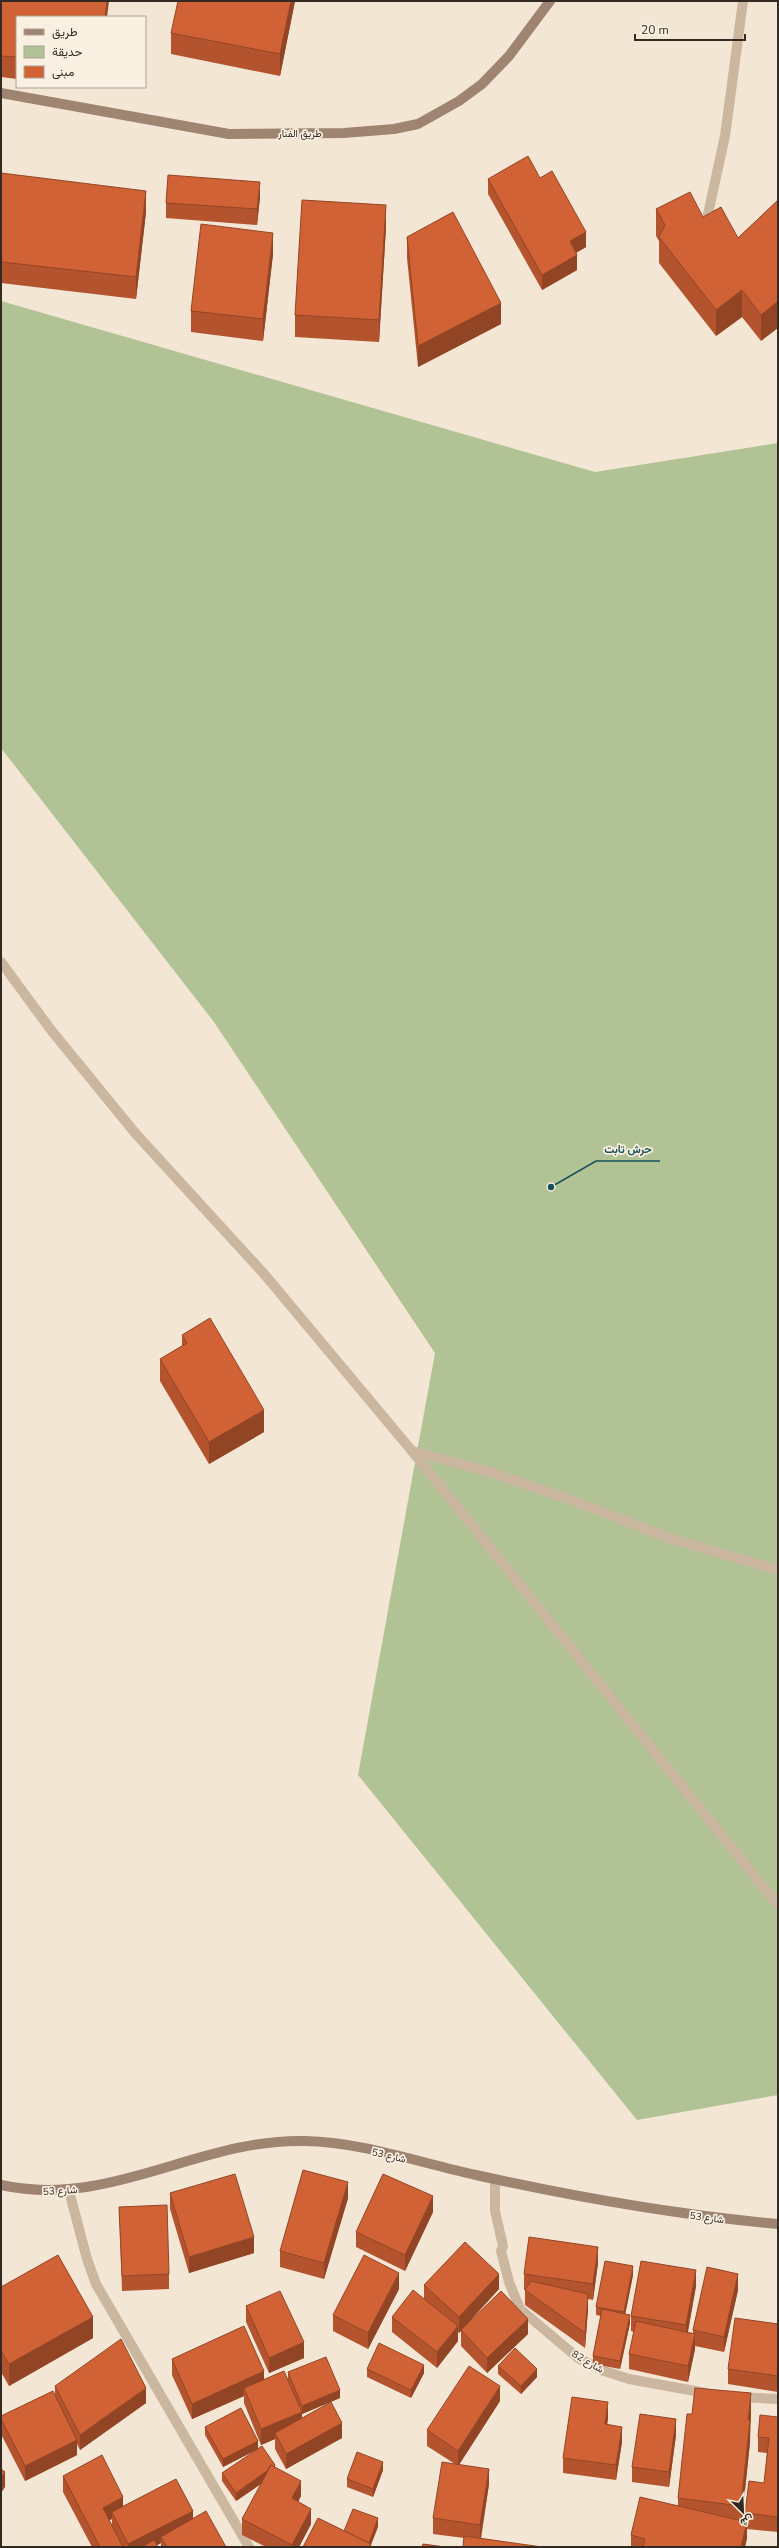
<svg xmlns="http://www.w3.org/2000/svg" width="779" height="2548" viewBox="0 0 779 2548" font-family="'Nunito Sans',Vazirmatn,sans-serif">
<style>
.green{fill:#b1c294}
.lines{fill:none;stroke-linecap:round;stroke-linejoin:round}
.street{stroke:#cbb6a0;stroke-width:10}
.secondary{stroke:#9f8472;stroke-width:10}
.wall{fill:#b4542e;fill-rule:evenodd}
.shaded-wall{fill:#924525}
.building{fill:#d16235;stroke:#924525}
.labels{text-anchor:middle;stroke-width:3.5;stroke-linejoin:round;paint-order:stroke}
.street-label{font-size:10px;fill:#342a24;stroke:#faf0e1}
.leader{fill:none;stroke:#175159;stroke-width:1.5}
.callout-dot{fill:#175159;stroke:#faf0e1;stroke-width:1.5}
.callout-label{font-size:11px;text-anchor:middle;font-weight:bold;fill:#175159;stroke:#faf0e1;stroke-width:3.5;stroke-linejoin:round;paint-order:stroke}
</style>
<rect width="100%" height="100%" fill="#f3e6d5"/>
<!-- green -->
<path class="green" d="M1 301 595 472 778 443V2095L637 2120 358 1775 435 1353 214 1022 1 748Z"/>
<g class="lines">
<!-- street -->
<g class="street">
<path d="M708 214 725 136 743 1"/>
<path d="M1 962 51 1030 136 1134 265 1275 412 1451 490 1472 571 1500 672 1539 778 1570"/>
<path d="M412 1451 778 1905"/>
<path d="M495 2180V2211L503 2246 501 2251 509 2282 520 2309 578 2358 604 2371 629 2379 706 2393"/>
<path d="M69 2191 87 2259 96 2284 249 2547"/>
<path d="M738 2397 778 2399"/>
</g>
<!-- secondary -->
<g class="secondary">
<path d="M1 93 229 134 344 133 394 129 418 124 459 101 482 84 509 56 550 1"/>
<path d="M1 2185C111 2209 199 2138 305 2141 362 2142 420 2163 476 2175 575 2197 677 2215 778 2224"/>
</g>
</g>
<!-- wall -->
<g class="wall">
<path d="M1 1 17 17V79L1 77Z"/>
<path d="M295 1 280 76 171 54V33Z"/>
<path d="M1 173 146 212 136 299 1 283Z"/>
<path d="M540 178 586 247 576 253 577 270 542 290 488 194V179Z"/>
<path d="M260 197 257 225 166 218V203Z"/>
<path d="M778 200 761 341 742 317 716 336 659 263V241L656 236V209L703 217 738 238Z"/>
<path d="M386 227 379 342 295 337V315Z"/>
<path d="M407 237 501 324 418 367 407 258Z"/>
<path d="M273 254 263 341 191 332V311Z"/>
<path d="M182 1335 264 1432 209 1464 160 1381V1359L182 1346Z"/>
<path d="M170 2193 254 2253 189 2273 170 2209Z"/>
<path d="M348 2198 324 2279 280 2267V2251Z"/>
<path d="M119 2207 169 2274V2289L122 2291Z"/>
<path d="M433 2212 405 2271 356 2247V2232Z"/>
<path d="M598 2263 593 2300 588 2299V2309L585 2348 525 2305V2290H524V2274Z"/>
<path d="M633 2275 625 2314 630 2323 620 2369 593 2364V2356L601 2316 596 2315V2307Z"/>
<path d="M424 2285 499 2289 464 2327 528 2334 487 2373 461 2346V2331L459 2333 458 2332V2341L437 2368 392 2332V2317L424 2299Z"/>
<path d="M696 2286 688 2332 693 2334V2330L738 2290 724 2352 695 2346V2349L688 2382 629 2369V2354L634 2332 631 2331V2316Z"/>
<path d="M1 2287 93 2338 9 2386 1 2372Z"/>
<path d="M399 2289 368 2349 333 2331V2315Z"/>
<path d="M246 2306 304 2358 269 2373 246 2322Z"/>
<path d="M778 2324V2392L728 2384V2369Z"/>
<path d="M172 2359 264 2379 288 2381V2372L340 2398 302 2414V2413V2418L342 2438 286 2469 275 2449V2439L261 2445 244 2403V2396L192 2419 172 2375Z"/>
<path d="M498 2366 537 2377 521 2394 498 2374Z"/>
<path d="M367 2369 424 2373 411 2398 367 2377Z"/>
<path d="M55 2386 146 2403 80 2450 77 2444V2455L25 2481 1 2434V2416L55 2394Z"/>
<path d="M500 2401 459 2465 489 2484 481 2539 464 2538 433 2534V2518L455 2464 427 2446V2430Z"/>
<path d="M692 2414 751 2415 750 2442 742 2521 745 2522V2513L764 2483 767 2453 758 2452V2437L778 2417V2532L747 2529V2538L745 2547H631V2535L678 2506V2498Z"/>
<path d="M608 2418 607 2425 622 2442 616 2480 563 2473V2458Z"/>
<path d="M205 2427 258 2449 223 2467 205 2435Z"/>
<path d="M676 2435 669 2487 632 2482V2467Z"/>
<path d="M275 2467 301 2496 298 2501 311 2524 299 2547H266L242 2535V2519L261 2484 236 2501 222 2481V2473Z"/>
<path d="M383 2470 373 2497 347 2487V2479Z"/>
<path d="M63 2476 123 2506 193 2519 226 2547H161V2543L157 2545 158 2547H92L63 2492ZM112 2519V2525L109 2520Z"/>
</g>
<!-- shaded-wall -->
<g class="shaded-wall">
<path d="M107 1H109L107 17H105Z"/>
<path d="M291 1H295L280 76V54Z"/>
<path d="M260 182V197L257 225V209Z"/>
<path d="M146 191V212L136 299V277Z"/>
<path d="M386 205V227L379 342V320Z"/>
<path d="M586 232V247L570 256V241Z"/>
<path d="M273 233V254L263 341V319Z"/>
<path d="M577 255V270L542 290V275Z"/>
<path d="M742 290V317L716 336V310Z"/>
<path d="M778 301V328L761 341V315Z"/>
<path d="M501 303V324L418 367V346Z"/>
<path d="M264 1410V1432L209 1464V1442Z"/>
<path d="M348 2182V2198L324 2279V2263Z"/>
<path d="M433 2196V2212L405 2271V2255Z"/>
<path d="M254 2237V2253L189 2273V2257Z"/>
<path d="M598 2247V2263L593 2300V2284Z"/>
<path d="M633 2266V2275L624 2321V2312Z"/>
<path d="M696 2270V2286L686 2341V2325Z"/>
<path d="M399 2273V2289L368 2349V2333Z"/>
<path d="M499 2274V2289L459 2333V2317Z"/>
<path d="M738 2274V2290L724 2352V2337Z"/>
<path d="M588 2294V2309L585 2348V2333Z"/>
<path d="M630 2315V2323L620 2369V2361Z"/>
<path d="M93 2317V2338L9 2386V2364Z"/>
<path d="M528 2319V2334L487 2373V2358Z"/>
<path d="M458 2326V2341L437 2368V2352Z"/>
<path d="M695 2334V2349L688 2382V2366Z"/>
<path d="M304 2342V2358L269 2373V2358Z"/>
<path d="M424 2365V2373L411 2398V2390Z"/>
<path d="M537 2369V2377L521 2394V2386Z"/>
<path d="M264 2371V2387L244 2388V2396L192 2419V2404Z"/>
<path d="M500 2386V2401L458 2466V2451Z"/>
<path d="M146 2388V2403L80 2450V2435Z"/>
<path d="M340 2390V2398L302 2414V2406Z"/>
<path d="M751 2393V2415L748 2442V2420Z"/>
<path d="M608 2402V2418L605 2440V2424Z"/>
<path d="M302 2412V2428L275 2433V2439L261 2445V2429Z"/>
<path d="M676 2419V2435L669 2487V2472Z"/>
<path d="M750 2420V2442L741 2527V2506Z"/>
<path d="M342 2423V2438L286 2469V2454Z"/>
<path d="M622 2427V2442L616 2480V2465Z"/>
<path d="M77 2440V2455L25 2481V2466Z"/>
<path d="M258 2441V2449L223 2467V2459Z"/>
<path d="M383 2462V2470L373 2497V2489Z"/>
<path d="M275 2465V2474L236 2501V2493Z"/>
<path d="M489 2469V2484L480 2541V2525Z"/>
<path d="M5 2472V2487L1 2493V2478Z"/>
<path d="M301 2481V2496L292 2514V2498Z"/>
<path d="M123 2497V2513L112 2512V2519L103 2523V2508Z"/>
<path d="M311 2509V2524L299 2547H292V2545Z"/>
<path d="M193 2511V2526L161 2537V2543L153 2547H128V2544Z"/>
<path d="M378 2518V2527L371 2545V2547H368V2545Z"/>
<path d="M747 2522V2538L745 2547H741Z"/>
</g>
<!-- building -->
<g class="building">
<path d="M1 1H107L105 17H17V57L1 56Z"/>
<path d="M178 1H291L280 54 171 33Z"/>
<path d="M528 156 540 178 552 171 586 232 570 241 577 255 542 275 488 179Z"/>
<path d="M1 173 146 191 136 277 1 262Z"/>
<path d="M168 175 260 182 257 209 166 203Z"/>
<path d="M690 192 703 217 721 207 738 238 778 200V301L761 315 742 290 716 310 659 237 665 225 656 209Z"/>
<path d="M302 200 386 205 379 320 295 315Z"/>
<path d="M453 212 501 303 418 346 407 237Z"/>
<path d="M201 224 273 233 263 319 191 311Z"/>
<path d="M210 1318 264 1410 209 1442 160 1359 187 1343 182 1335Z"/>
<path d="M303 2170 348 2182 324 2263 280 2251Z"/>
<path d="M235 2174 254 2237 189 2257 170 2193Z"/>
<path d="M383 2174 433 2196 405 2255 356 2232Z"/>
<path d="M167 2205 169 2274 122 2276 119 2207Z"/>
<path d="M529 2237 598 2247 593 2284 524 2274Z"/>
<path d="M465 2242 499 2274 459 2317 424 2285Z"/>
<path d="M58 2255 93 2317 9 2364 1 2351V2287Z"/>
<path d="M364 2255 399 2273 368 2333 333 2315Z"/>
<path d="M605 2261 633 2266 624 2312 596 2307Z"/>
<path d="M641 2261 696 2270 686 2325 631 2316Z"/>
<path d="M707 2267 738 2274 724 2337 693 2330Z"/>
<path d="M531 2281 588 2294 585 2333 525 2290Z"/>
<path d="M413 2290 458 2326 437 2352 392 2317Z"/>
<path d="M280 2291 304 2342 269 2358 246 2306Z"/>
<path d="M501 2291 528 2319 487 2358 461 2330Z"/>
<path d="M602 2309 630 2315 620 2361 593 2356Z"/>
<path d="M735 2318 778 2324V2376L728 2369Z"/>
<path d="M636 2321 695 2334 688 2366 629 2354Z"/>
<path d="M244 2326 264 2371 192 2404 172 2359Z"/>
<path d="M121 2339 146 2388 80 2435 55 2386Z"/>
<path d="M379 2343 424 2365 411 2390 367 2369Z"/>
<path d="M515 2348 537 2369 521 2386 498 2366Z"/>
<path d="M326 2357 340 2390 302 2406 288 2372Z"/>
<path d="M469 2366 500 2386 458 2451 427 2430Z"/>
<path d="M284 2371 302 2412 261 2429 244 2388Z"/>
<path d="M695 2388 751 2393 748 2420H750L741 2506 678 2498 687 2414H692Z"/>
<path d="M53 2391 77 2440 25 2466 1 2419V2416Z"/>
<path d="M572 2397 608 2402 605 2424 622 2427 616 2465 563 2458Z"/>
<path d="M331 2402 342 2423 286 2454 275 2433Z"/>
<path d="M241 2408 258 2441 223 2459 205 2427Z"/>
<path d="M640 2414 676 2419 669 2472 632 2467Z"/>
<path d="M760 2415 778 2417V2517L745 2513 749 2481 764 2483 769 2438 758 2437Z"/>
<path d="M262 2446 275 2465 274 2467 271 2465 267 2471 236 2493 222 2473Z"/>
<path d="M357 2452 383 2462 373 2489 347 2479Z"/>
<path d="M102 2455 123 2497 103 2508 123 2547H100L63 2476Z"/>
<path d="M442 2462 489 2469 480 2525 433 2518Z"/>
<path d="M271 2465 301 2481 292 2498 311 2509 292 2545 242 2519Z"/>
<path d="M1 2469 5 2472 1 2478Z"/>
<path d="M176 2479 193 2511 128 2544 112 2512Z"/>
<path d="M640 2497 747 2522 741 2547H643L645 2539 631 2535Z"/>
<path d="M353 2509 378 2518 369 2543 344 2531Z"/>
<path d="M206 2511 226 2547H167L161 2537Z"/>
<path d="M318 2518 371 2544 369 2547H303Z"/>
<path d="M464 2536 542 2547H463Z"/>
<path d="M154 2540 158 2547H142Z"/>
<path d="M423 2544 445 2547H422Z"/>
</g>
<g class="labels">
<!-- street labels -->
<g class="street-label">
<text x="300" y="137">طريق الفنار</text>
<text transform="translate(389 2155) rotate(13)" y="4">شارع 53</text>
<text transform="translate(60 2190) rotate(-3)" y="4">شارع 53</text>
<text transform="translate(707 2217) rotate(8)" y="4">شارع 53</text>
<text transform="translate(588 2361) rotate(30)" y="4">شارع 82</text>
</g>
</g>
<!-- callouts -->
<path class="leader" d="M551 1187L596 1161H660"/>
<circle class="callout-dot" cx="551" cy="1187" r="4"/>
<g class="callout-label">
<text x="628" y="1153">حرش تابت</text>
</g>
<!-- border -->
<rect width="779" height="2548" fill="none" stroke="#342a24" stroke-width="4"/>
<!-- legend -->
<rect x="16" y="16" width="130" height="72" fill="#faf0e1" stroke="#aba195"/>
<rect x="24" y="29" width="20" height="6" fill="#9f8472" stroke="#aba195"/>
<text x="52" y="36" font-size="12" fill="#342a24">طريق</text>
<rect x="24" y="46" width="20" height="12" fill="#b1c294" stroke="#aba195"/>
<text x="52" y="56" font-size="12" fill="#342a24">حديقة</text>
<rect x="24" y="66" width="20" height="12" fill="#d16235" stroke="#aba195"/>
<text x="52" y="76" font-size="12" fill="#342a24">مبنى</text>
<!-- north arrow -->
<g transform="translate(743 2512) rotate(156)" stroke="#faf0e1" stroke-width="3" paint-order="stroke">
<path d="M0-3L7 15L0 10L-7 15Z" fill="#342a24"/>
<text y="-6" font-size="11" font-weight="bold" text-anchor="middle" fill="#342a24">ش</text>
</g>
<!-- scale -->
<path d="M635 34v6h110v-6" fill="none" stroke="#342a24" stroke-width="2"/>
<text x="641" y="34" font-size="12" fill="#342a24" stroke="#faf0e1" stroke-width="3" paint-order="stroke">20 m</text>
</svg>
